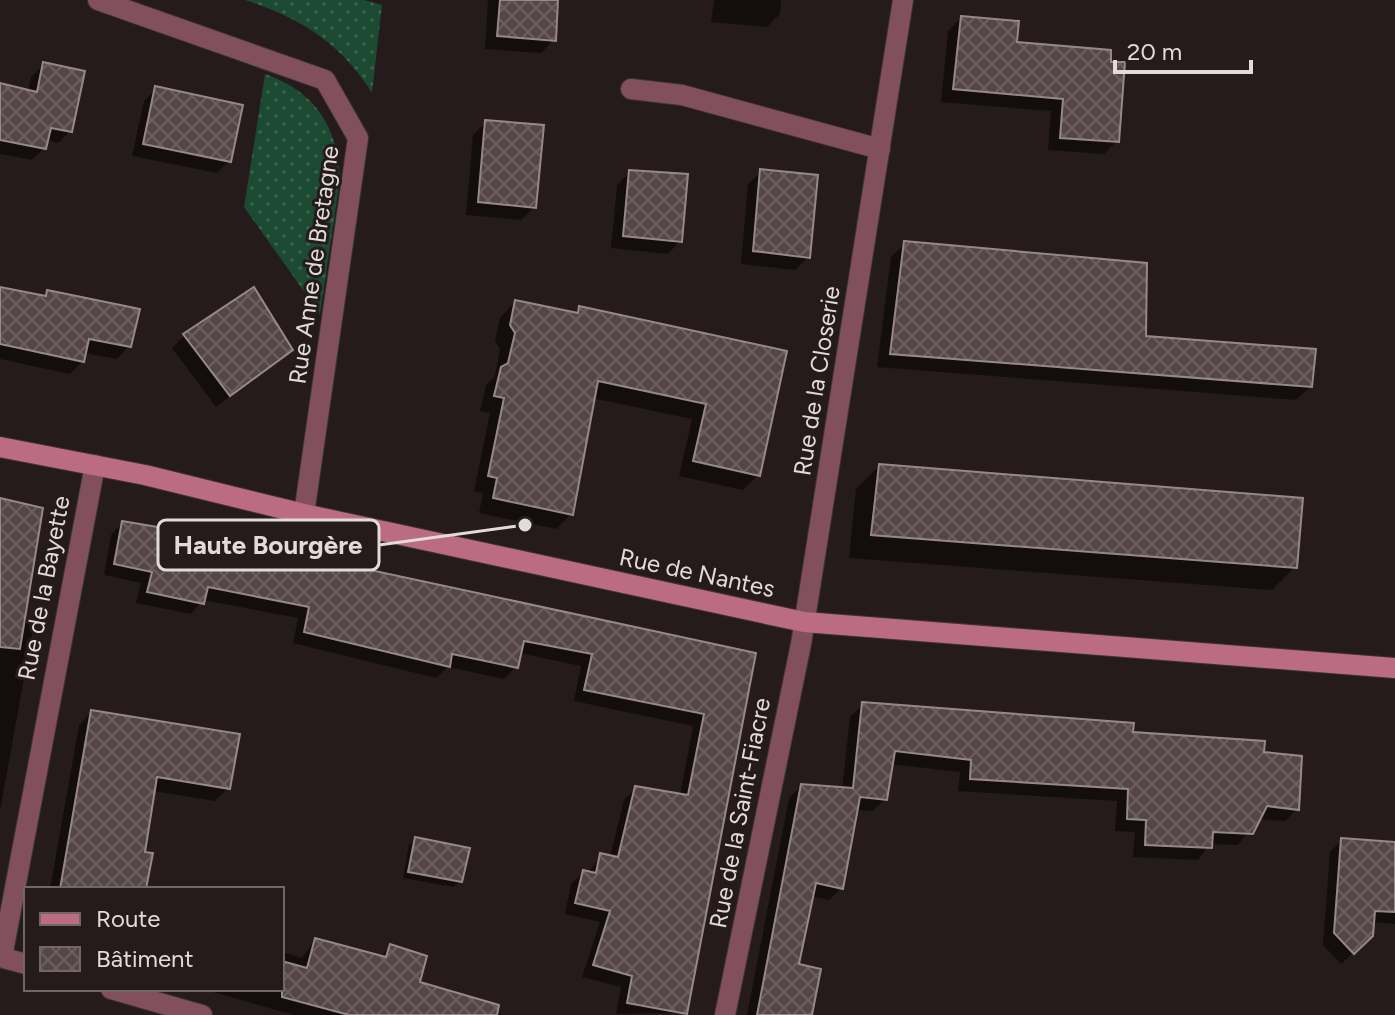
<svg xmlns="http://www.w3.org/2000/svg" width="1395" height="1015" viewBox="0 0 1395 1015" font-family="Figtree,sans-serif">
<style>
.grass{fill:url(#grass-dots)}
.shadow{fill:#0007}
.building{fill:url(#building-cross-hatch);stroke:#97878b;stroke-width:2}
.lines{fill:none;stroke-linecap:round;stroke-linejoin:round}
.street-casing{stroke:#3f3537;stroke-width:22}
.secondary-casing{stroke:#3f3537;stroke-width:22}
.street{stroke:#82505d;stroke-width:20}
.secondary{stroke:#bc6c82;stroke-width:20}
.labels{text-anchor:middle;stroke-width:6;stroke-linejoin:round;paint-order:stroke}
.street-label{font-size:24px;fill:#e2dadb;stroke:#251a1c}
.leader{fill:none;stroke:#e2dadb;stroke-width:3}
.callout-dot{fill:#e2dadb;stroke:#251a1c;stroke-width:3}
.callout{fill:#251a1c;stroke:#e2dadb;stroke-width:3}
.callout-label{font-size:26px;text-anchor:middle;font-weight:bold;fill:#e2dadb}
</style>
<defs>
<pattern id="grass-dots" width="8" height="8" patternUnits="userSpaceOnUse" patternTransform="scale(2)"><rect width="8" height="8" fill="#1b4932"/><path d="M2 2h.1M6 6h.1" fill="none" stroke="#3c634f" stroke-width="1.8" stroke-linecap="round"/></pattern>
<pattern id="building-cross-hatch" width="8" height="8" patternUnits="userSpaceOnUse" patternTransform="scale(2)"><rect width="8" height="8" fill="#534548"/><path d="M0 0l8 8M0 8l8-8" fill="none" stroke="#6b5f62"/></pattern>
</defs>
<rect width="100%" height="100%" fill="#251a1c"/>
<!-- grass -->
<g class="grass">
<path d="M245 0H364L382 5 372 93C341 43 300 18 245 0Z"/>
<path d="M265 74C316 92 337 126 340 179L320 314 244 207Z"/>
</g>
<!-- shadow -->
<g class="shadow">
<path d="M488 0H556L554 40 541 53 485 49Z"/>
<path d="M714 0H781L780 14 767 27 711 22Z"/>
<path d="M961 18 1117 141 1104 154 1048 150 1051 111 941 102 948 31Z"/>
<path d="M43 65 70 131 58 143 46 140 44 148 32 160 0 154V88L28 92 31 77Z"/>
<path d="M156 89 229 161 217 173 132 156 144 101Z"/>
<path d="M486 122 534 207 521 220 466 215 473 135Z"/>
<path d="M630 172 680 241 668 254 611 248 617 185Z"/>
<path d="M761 172 808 257 795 270 741 264 748 184Z"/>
<path d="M905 243 1144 338 1310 387 1296 400 877 367 891 257Z"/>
<path d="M0 289 42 297 48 292 129 346 117 359 84 353 83 361 70 374 0 359Z"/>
<path d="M254 290 291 349 216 407 172 348 184 336Z"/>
<path d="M515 302 574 314 580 309 784 352 758 475 743 490 679 476 692 419 592 398 571 514 556 529 479 513 483 493 474 491 490 413 480 411 486 385 495 376 500 349 495 341 500 318Z"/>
<path d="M879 466 1295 567 1272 590 849 558 856 489Z"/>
<path d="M0 513 22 622 34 623 0 811Z"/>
<path d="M122 523 754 654 685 1013 616 1014 621 987 582 977 600 922 565 914 571 884 583 872 588 873 601 855 610 857 624 800 636 788 680 796 693 726 574 701 581 666 519 653 516 667 504 679 448 667 436 678 293 643 298 618 203 600 191 614 136 603 141 583 104 575 111 535Z"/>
<path d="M863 704 1131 734 1261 754 1297 809 1285 821 1258 819 1238 845 1210 844 1198 860 1133 857 1135 832 1115 831 1117 801 958 791 960 772 891 764 885 799 873 811 855 810 841 888 829 900 811 896 797 965 810 1015H747L789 798 801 786 842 789 850 717Z"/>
<path d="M91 712 228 788 215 801 153 791 143 853 144 889H50L79 725Z"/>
<path d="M416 839 460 881 454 887 403 878 409 845Z"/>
<path d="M1342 840 1395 844V924L1372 922 1359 948 1341 964 1323 945 1330 852Z"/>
<path d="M315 940 380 957 390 947 418 984 503 1015H293L206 990 282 989V952L302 958Z"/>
</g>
<!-- building -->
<g class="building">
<path d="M500 0H558L556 41 497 36Z"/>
<path d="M961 16 1019 21 1017 42 1111 50V62H1125L1119 142 1060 138 1063 99 953 89Z"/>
<path d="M43 62 85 71 72 132 51 128 46 149 0 140V83L37 92Z"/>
<path d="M155 86 243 105 231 162 143 144Z"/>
<path d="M485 120 544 125 536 208 478 202Z"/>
<path d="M760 169 818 175 810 258 753 251Z"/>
<path d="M629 170 688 174 682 242 623 236Z"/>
<path d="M904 241 1147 263 1146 336 1316 349 1312 387 890 354Z"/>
<path d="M0 287 46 296 47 290 140 309 131 347 89 339 84 362 0 344Z"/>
<path d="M254 287 293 350 230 396 183 334Z"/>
<path d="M515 300 578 313 579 306 787 351 760 476 693 461 706 404 598 381 573 515 493 498 497 478 488 476 504 398 494 396 501 367 508 363 515 333 510 325Z"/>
<path d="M879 464 1303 498 1297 568 871 535Z"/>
<path d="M0 498 43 508 20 649 0 647Z"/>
<path d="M122 521 217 537 756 653 687 1014 627 1003 632 976 593 965 610 911 575 903 583 870 596 873 600 853 618 857 635 786 688 795 704 714 584 690 592 654 524 641 518 668 452 654 450 667 304 632 309 607 208 587 204 604 147 592 152 572 114 564Z"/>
<path d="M862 702 1134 723 1133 732 1265 741 1264 752 1302 756 1299 810 1267 806 1253 834 1213 832 1212 848 1145 845 1146 820 1127 819 1128 789 970 779 971 760 895 751 887 800 860 797 843 889 816 883 799 964 821 969 812 1015H757L801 784 853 788Z"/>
<path d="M91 710 240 734 230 789 157 777 145 852 153 853 146 889H60Z"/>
<path d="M415 837 470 848 462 882 408 872Z"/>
<path d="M1341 838 1395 842V912L1375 911 1373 936 1354 954 1334 933Z"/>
<path d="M315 938 386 957 390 944 427 956 420 982 499 1005 497 1015H349L282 997V961L307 968Z"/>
</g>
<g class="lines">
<defs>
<g id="street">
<path d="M98 0 325 80 358 138 304 514"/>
<path d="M631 89 682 95 880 149"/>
<path d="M0 957 26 964"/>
<path d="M2 957 95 465"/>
<path d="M111 989 202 1015"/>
<path d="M725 1015 801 644 903 0"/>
</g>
<path id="secondary" d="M0 447 145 475 304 514 804 622 1395 668"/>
</defs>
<!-- street casing -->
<use href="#street" class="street-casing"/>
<!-- secondary casing -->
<use href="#secondary" class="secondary-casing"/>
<!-- street -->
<use href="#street" class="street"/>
<!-- secondary -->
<use href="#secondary" class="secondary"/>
</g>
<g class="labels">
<!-- street labels -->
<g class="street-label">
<text transform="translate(314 265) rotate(-82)" y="8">Rue Anne de Bretagne</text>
<text transform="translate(817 381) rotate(-81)" y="8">Rue de la Closerie</text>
<text transform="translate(697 573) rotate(12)" y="8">Rue de Nantes</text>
<text transform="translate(44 588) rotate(-79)" y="8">Rue de la Bayette</text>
<text transform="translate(740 813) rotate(-79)" y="8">Rue de la Saint-Fiacre</text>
</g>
</g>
<!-- callouts -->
<path class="leader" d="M525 525L379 545"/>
<circle class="callout-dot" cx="525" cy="525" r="8"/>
<rect class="callout" x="158" y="520" width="221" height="50" rx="8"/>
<g class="callout-label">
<text x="268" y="554">Haute Bourgère</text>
</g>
<!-- legend -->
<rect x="24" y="887" width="260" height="104" fill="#251a1c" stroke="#716768" stroke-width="2"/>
<rect x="40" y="913" width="40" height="12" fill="#bc6c82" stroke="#716768" stroke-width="2"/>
<text x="96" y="927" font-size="24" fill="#e2dadb">Route</text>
<rect x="40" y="947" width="40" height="24" fill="url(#building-cross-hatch)" stroke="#716768" stroke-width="2"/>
<text x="96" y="967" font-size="24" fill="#e2dadb">Bâtiment</text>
<!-- scale -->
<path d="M1115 60v12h136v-12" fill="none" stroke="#e2dadb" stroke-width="4"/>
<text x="1127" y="60" font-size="24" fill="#e2dadb" stroke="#251a1c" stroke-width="6" paint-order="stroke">20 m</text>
</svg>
